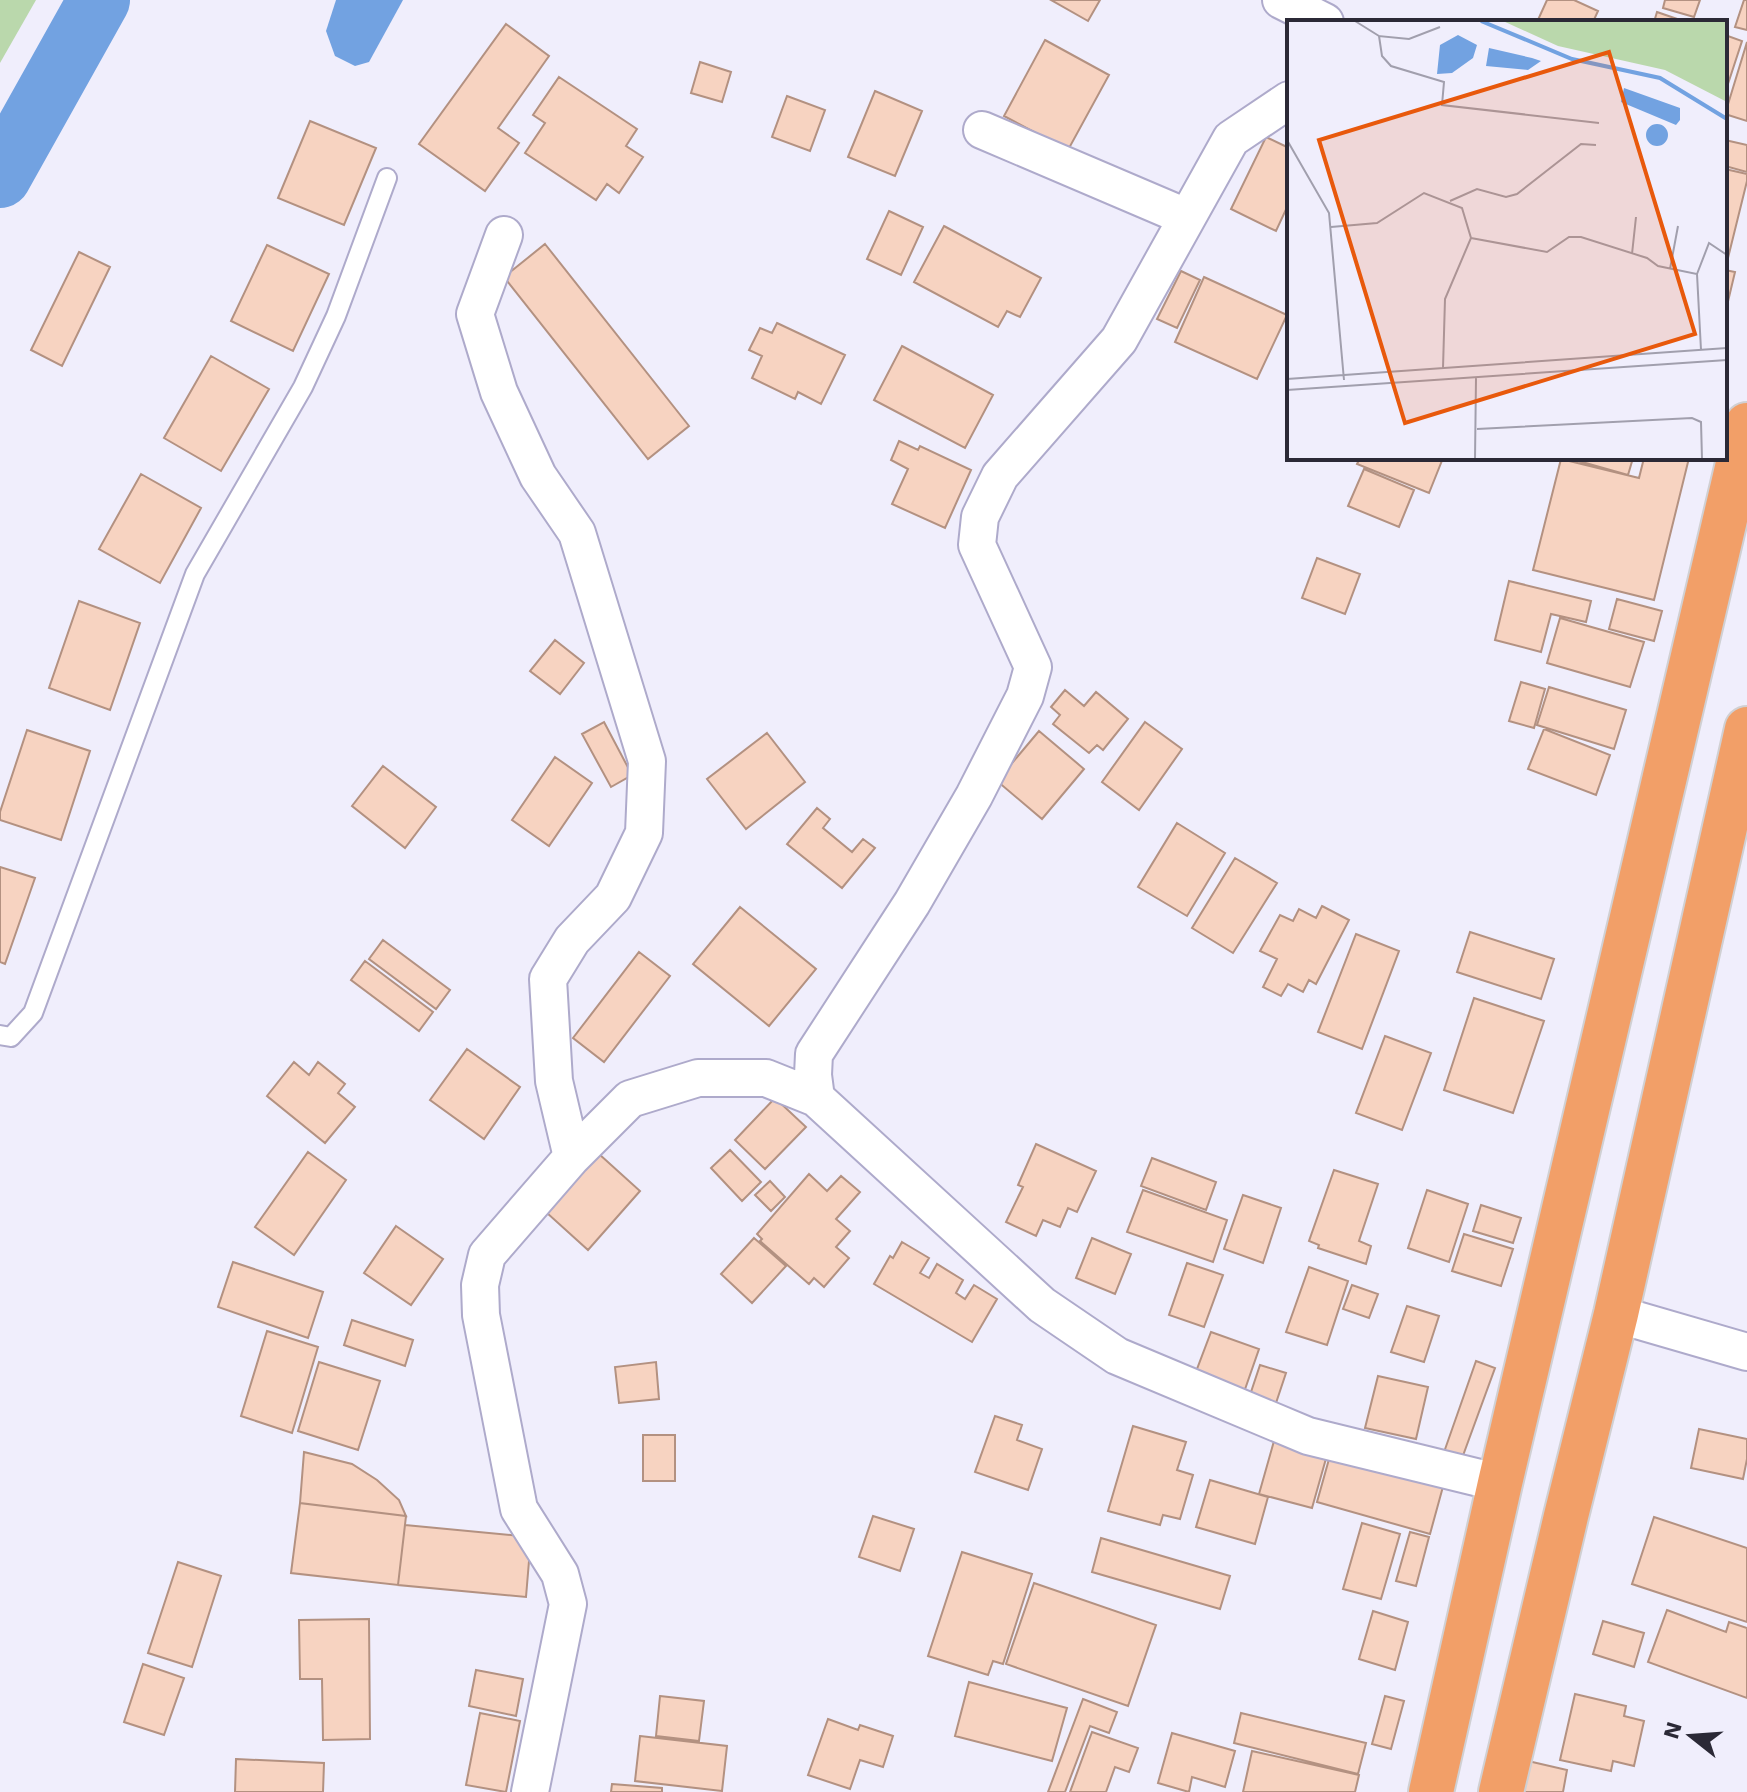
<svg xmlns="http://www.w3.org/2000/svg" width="1747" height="1792" font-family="'Work Sans',sans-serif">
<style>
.green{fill:#bad8ac}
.water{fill:#72a2e1}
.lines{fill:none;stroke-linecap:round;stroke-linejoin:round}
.river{stroke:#72a2e1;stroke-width:62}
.building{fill:#f7d3c1;stroke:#b39181;stroke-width:2}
.service-casing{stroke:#aeaacb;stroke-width:22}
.minor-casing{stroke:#aeaacb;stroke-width:40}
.trunk-casing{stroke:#d0d0d3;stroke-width:48}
.service{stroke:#fff;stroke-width:18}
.minor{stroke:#fff;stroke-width:36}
.trunk{stroke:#f29f68;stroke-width:44}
.inset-river{fill:none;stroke:#72a2e1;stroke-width:4}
.inset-road{fill:none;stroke:#a19fad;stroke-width:2}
.view{fill:#e8590c;fill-opacity:0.15;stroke:#e8590c;stroke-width:4}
.inset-edge{fill:none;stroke:#2b2936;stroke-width:4}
</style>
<rect width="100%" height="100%" fill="#f0eefc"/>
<path class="green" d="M0 0H36L0 63Z"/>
<path class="water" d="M336 0H403L369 62 355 66 335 56 326 31Z"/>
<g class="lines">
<path class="river" d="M0 177 99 0"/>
</g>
<path class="building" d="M1051 0H1100L1088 21Z
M1547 0H1574L1598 11 1593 22H1537Z
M1665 0H1700L1694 17 1663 8Z
M1744 0H1747V30L1735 27Z
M1657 12 1686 22H1654Z
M506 24 549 56 498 128 519 143 485 191 419 144Z
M1725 35 1742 41 1725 93Z
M1045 40 1109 75 1068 150 1004 116Z
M1747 42V121L1725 114Z
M700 62 731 72 722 102 691 93Z
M559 77 637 129 626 146 643 157 619 193 607 184 596 200 525 153 545 123 533 115Z
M875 91 922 111 895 176 848 157Z
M787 96 825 110 810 151 772 137Z
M310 121 376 148 344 225 278 198Z
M1266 137 1289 148V203L1276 231 1231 209Z
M1725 140 1747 145V172L1725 166Z
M1725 169 1747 174V181L1727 262 1725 261Z
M889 211 923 227 901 275 867 259Z
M944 226 1041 278 1020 317 1007 311 998 327 914 282Z
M545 244 689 426 648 459 504 277Z
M267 245 329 274 293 351 231 321Z
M79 252 110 267 62 366 31 350Z
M1725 270 1735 272 1725 314Z
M1181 271 1200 280 1177 328 1157 319Z
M1204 277 1287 315 1257 379 1175 342Z
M777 323 845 355 821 404 798 392 795 399 752 378 762 356 749 350 760 328 772 333Z
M902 346 993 395 965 448 874 400Z
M211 356 269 389 221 471 164 438Z
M899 441 918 450 920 446 971 470 945 528 892 504 908 469 891 460Z
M1360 458H1443L1429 493 1357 464Z
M1568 458H1633L1628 475Z
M1644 458H1689L1654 600 1533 570 1561 459 1639 478Z
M1364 469 1414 490 1399 527 1348 506Z
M141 474 201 508 160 583 99 549Z
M1317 558 1360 574 1345 614 1302 598Z
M1509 581 1591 601 1586 622 1551 614 1541 652 1495 640Z
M1617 599 1662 611 1654 641 1609 629Z
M79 601 140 623 110 710 49 688Z
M1560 618 1644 642 1630 687 1547 663Z
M555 640 584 663 560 694 530 671Z
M1521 682 1545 689 1534 728 1509 721Z
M1549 687 1626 710 1614 749 1537 725Z
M1065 690 1084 706 1096 692 1128 719 1103 750 1097 745 1089 753 1053 724 1060 715 1051 707Z
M604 722 632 775 611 787 582 734Z
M1145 722 1182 749 1139 810 1102 782Z
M1544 729 1610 755 1596 795 1528 769Z
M27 730 90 751 61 840 0 820V812Z
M1039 731 1084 769 1042 819 997 781Z
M767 733 805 782 746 829 707 779Z
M555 757 592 783 549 846 512 820Z
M383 766 436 807 405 848 352 806Z
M817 808 830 819 823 828 852 852 863 839 875 848 842 888 787 844Z
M1177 823 1225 853 1187 916 1138 887Z
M1235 858 1277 883 1233 953 1192 928Z
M0 867 35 878 5 964 0 962Z
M1322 906 1349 920 1316 984 1309 980 1303 992 1288 984 1281 996 1263 987 1277 959 1260 951 1280 915 1293 921 1299 909 1316 918Z
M740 907 816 969 769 1026 693 964Z
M1470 932 1554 959 1541 999 1457 972Z
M1356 934 1399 951 1362 1049 1318 1032Z
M383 940 450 990 436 1009 369 959Z
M639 952 670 976 604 1062 573 1038Z
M365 961 433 1012 419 1031 351 980Z
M1474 998 1544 1021 1513 1113 1444 1090Z
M1385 1036 1431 1053 1402 1130 1356 1113Z
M467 1049 520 1087 484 1139 430 1100Z
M294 1062 309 1075 318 1062 345 1084 338 1093 355 1107 325 1143 267 1096Z
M775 1098 806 1127 765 1169 735 1140Z
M1036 1144 1096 1171 1077 1212 1068 1208 1060 1227 1043 1220 1036 1236 1006 1222 1023 1187 1018 1185Z
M730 1150 761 1182 742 1201 711 1168Z
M308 1152 346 1180 294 1255 255 1227Z
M599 1154 640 1191 588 1250 547 1213Z
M1152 1158 1216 1182 1206 1210 1141 1186Z
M1334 1170 1378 1184 1359 1241 1371 1246 1366 1264 1318 1248 1319 1245 1309 1241Z
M809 1174 827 1191 841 1176 860 1192 836 1219 850 1231 836 1247 849 1258 824 1287 814 1278 809 1284 760 1241 762 1239 757 1234Z
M770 1181 785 1197 771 1211 755 1195Z
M1143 1190 1227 1220 1213 1262 1127 1232Z
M1427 1190 1468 1204 1449 1262 1408 1248Z
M1243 1195 1281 1208 1263 1263 1224 1249Z
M1481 1205 1521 1218 1513 1243 1473 1231Z
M396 1226 443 1259 411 1305 364 1273Z
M1464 1234 1513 1249 1501 1286 1452 1271Z
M754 1238 786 1266 752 1303 721 1274Z
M1092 1238 1131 1254 1115 1294 1076 1278Z
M902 1242 929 1258 920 1273 929 1278 937 1264 963 1280 956 1293 965 1299 974 1285 997 1299 972 1342 874 1284 890 1256 893 1258Z
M233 1262 323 1292 308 1338 218 1307Z
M1187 1263 1223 1275 1204 1327 1169 1315Z
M1309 1267 1348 1281 1327 1345 1286 1332Z
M1352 1285 1378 1294 1369 1318 1343 1309Z
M1407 1306 1439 1316 1424 1362 1391 1352Z
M352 1320 413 1340 405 1366 344 1345Z
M267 1331 318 1347 292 1433 241 1416Z
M1211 1332 1259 1349 1243 1395 1194 1377Z
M1476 1361 1495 1368 1461 1461 1443 1455Z
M319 1362 380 1381 358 1450 298 1431Z
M656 1362 659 1399 619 1403 615 1367Z
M1260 1365 1286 1373 1275 1406 1249 1398Z
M1378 1376 1428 1387 1416 1439 1365 1428Z
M995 1416 1022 1425 1017 1440 1042 1449 1028 1490 975 1472Z
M1133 1426 1186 1442 1177 1470 1193 1475 1180 1519 1163 1515 1160 1525 1108 1511Z
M1699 1429 1747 1439V1459L1743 1479 1691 1468Z
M643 1435H675V1481H643Z
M1274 1441 1327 1455 1312 1508 1259 1494Z
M304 1452 352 1464 377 1480 399 1500 406 1516 300 1503Z
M1331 1452 1444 1483 1430 1534 1317 1502Z
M1210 1480 1268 1497 1255 1544 1196 1527Z
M300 1503 406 1516 398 1585 291 1573Z
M873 1516 914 1529 900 1571 859 1557Z
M1654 1517 1747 1548V1622L1632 1584Z
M1362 1523 1400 1534 1381 1599 1343 1589Z
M405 1525 531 1537 526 1597 398 1585Z
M1410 1532 1429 1537 1416 1586 1396 1581Z
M1101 1538 1230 1576 1220 1609 1092 1572Z
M962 1552 1032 1574 1003 1664 993 1661 988 1675 928 1656Z
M178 1562 221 1576 192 1667 148 1653Z
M1034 1583 1156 1625 1128 1706 1006 1664Z
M1667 1610 1726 1632 1729 1622 1747 1628V1698L1648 1662Z
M1373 1611 1408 1622 1395 1670 1359 1659Z
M369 1619 370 1739 323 1740 322 1679H300L299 1620Z
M1603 1621 1644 1633 1634 1667 1593 1654Z
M143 1664 184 1678 164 1735 124 1722Z
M476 1670 523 1679 516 1716 469 1706Z
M969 1682 1067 1708 1052 1761 955 1736Z
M1575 1694 1626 1706 1624 1716 1644 1721 1634 1766 1613 1761 1611 1771 1560 1760Z
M660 1696 704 1701 699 1741 656 1736Z
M1385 1696 1404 1701 1391 1749 1372 1744Z
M1083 1699 1117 1712 1109 1733 1090 1726 1065 1792H1048Z
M480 1713 520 1721 506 1792 466 1785Z
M1241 1713 1366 1743 1358 1774 1234 1743Z
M828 1719 858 1730 860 1725 893 1736 883 1767 860 1760 850 1789 808 1775Z
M1092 1732 1138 1748 1129 1772 1115 1767 1106 1792H1070Z
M1172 1733 1235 1751 1225 1787 1192 1777 1189 1792 1158 1783Z
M640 1736 727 1746 722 1791 635 1781Z
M1252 1751 1359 1775 1355 1792H1243Z
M236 1759 324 1763 323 1792H235Z
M1528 1761 1567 1770 1563 1792H1522Z
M612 1784 662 1788V1792H611Z"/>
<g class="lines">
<g class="service-casing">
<path id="service" d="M0 1035 11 1037 33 1013 195 574 303 387 336 316 387 178"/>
</g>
<g class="minor-casing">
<path id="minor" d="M1281 0 1325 22
M982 130 1186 217
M504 235 475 314 499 392 538 476 577 533 647 761 644 833 613 897 572 940 548 979 554 1081 572 1157
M816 1098 813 1075 814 1054 912 903 974 796 1025 696 1033 667 977 545 980 517 1000 476 1119 340 1231 139 1289 100
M1616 1314 1747 1352
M530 1792 568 1604 560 1574 519 1509 481 1315 480 1285 487 1255 572 1157 630 1099 698 1078H766L816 1098 1042 1305 1117 1356 1308 1436 1500 1483"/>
</g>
<g class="trunk-casing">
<path id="trunk" d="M1431 1792 1500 1483 1747 425
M1501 1792 1566 1516 1616 1314 1747 729"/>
</g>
<use href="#service" class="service"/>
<use href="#minor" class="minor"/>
<use href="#trunk" class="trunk"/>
</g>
<g transform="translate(1287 20)">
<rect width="440" height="440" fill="#f0eefc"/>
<path d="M216 1H440V82L378 50 271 26Z" fill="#bad8ac"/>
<path d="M171 15 190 25 186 38 165 53 150 54 153 25ZM202 28 245 38 254 41 241 50 199 46ZM337 68 393 88V100L389 105 334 82ZM359 115a11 11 0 1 1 22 0a11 11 0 1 1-22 0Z" fill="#72a2e1"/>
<path class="inset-river" d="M194 1 285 39 373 58 440 99"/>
<path class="inset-road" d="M68 1 92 16M153 7 122 19 92 16 95 36 104 46 157 62 155 85 312 103M0 120 42 193 57 360M163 181 190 169 219 177 230 174 294 124 309 125M44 207 90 203 137 173 175 188 184 218 158 279 156 348M184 218 260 232 282 217H294L360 238 371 246 410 254 414 330M345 234 349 197M383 249 391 206M410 254 422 223 440 235M0 359 440 328M0 370 440 340M190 409 405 398 414 402 415 439M188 439 189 358"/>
<path class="view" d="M322 32 408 314 118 403 32 120Z"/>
<rect width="440" height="440" class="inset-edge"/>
</g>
<g transform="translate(1691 1736) rotate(287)" stroke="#f0eefc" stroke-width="6" paint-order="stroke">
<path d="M0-6L14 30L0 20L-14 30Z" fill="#2b2936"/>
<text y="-12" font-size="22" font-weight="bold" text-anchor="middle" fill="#2b2936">N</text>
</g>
</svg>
